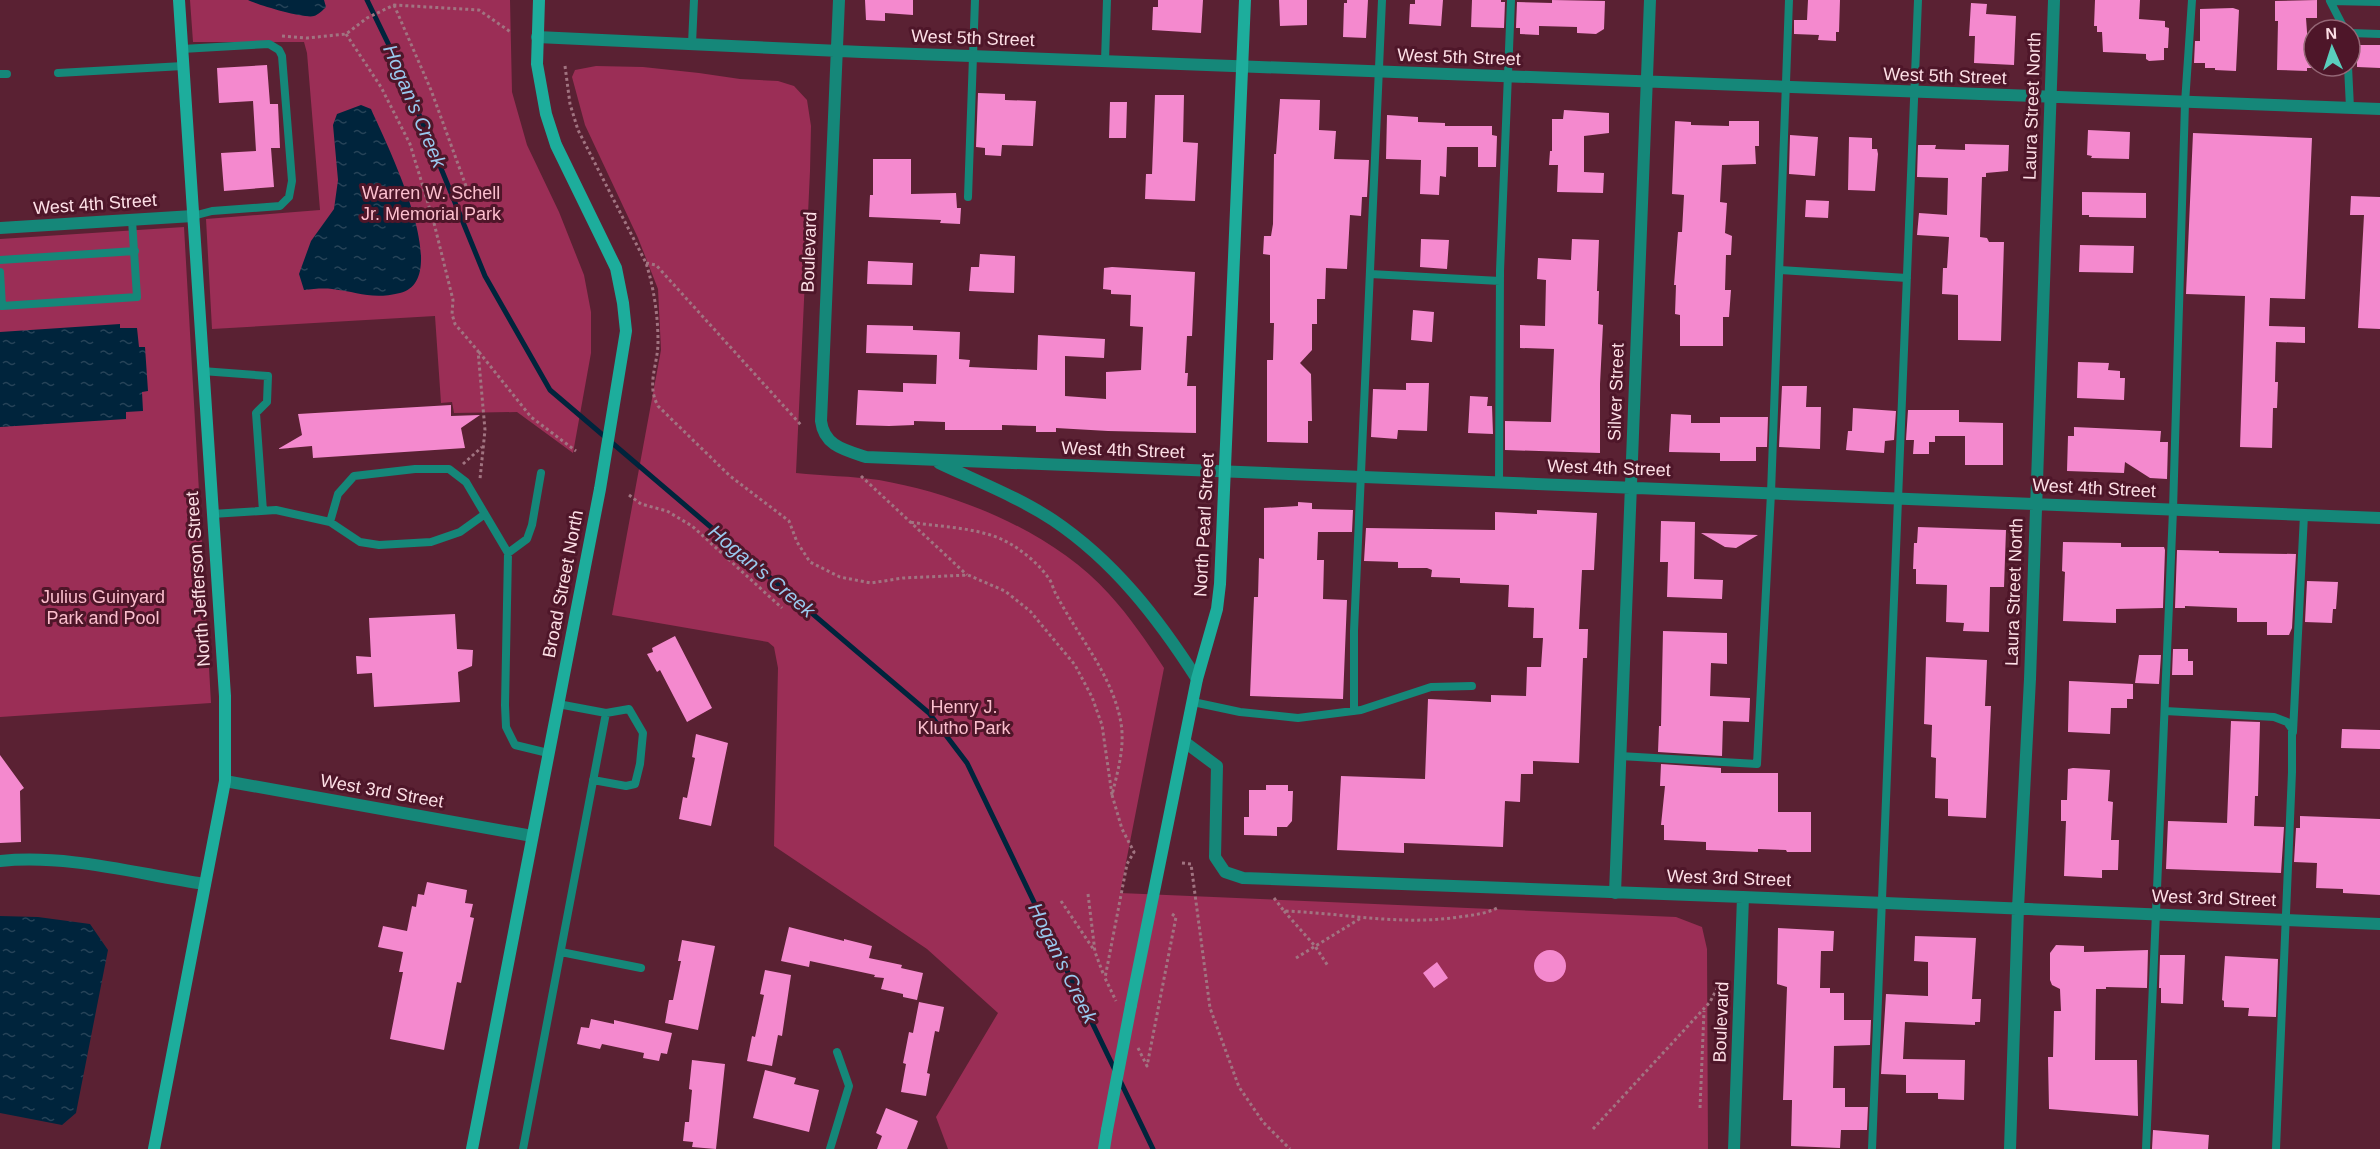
<svg xmlns="http://www.w3.org/2000/svg" width="2380" height="1149" font-family="Arial,sans-serif">
<style>
.park{fill:#9b2e56}
.water{fill:url(#water-ripples)}
.lines{fill:none;stroke-linecap:round;stroke-linejoin:round}
.stream{stroke:#00243c;stroke-width:5}
.building{fill:#f489ce}
.path{stroke:#a17481;stroke-width:3;stroke-dasharray:3 3;stroke-linecap:butt}
.lane{stroke:#158779;stroke-width:8}
.street{stroke:#158779;stroke-width:12}
.secondary{stroke:#1dad9c;stroke-width:12}
.secondary-bridge{stroke:#1dad9c;stroke-width:12}
.labels{text-anchor:middle;dominant-baseline:central;stroke-width:6;stroke-linejoin:round;paint-order:stroke}
.street-label{font-size:18px;fill:#fddfe6;stroke:#4e1629}
.park-label{font-size:18px;fill:#fcbfce;stroke:#4e1629}
.water-label{font-size:20px;font-style:italic;fill:#99c9ee;stroke:#4e1629}
</style>
<defs>
<pattern id="water-ripples" width="26" height="14" patternUnits="userSpaceOnUse" patternTransform="scale(1.5)"><rect width="26" height="14" fill="#00243c"/><path d="M2 4q2-2 4 0t4 0M15 11q2-2 4 0t4 0" fill="none" stroke="#264358"/></pattern>
</defs>
<rect width="100%" height="100%" fill="#5a2133"/>
<path class="park" d="M190 0H510L512 92 527 145 559 212 584 275 591 312V353L573 453 517 412 454 413 452 402 441 403 435 316 212 329 206 219 320 210 307 53 304 42H193Z
M596 66 643 67 699 73 740 79 778 81 794 86 807 100 811 126 810 171 796 473C823 476 852 476 879 480 959 494 1053 532 1109 594 1130 617 1147 642 1164 668L1120 893 1676 917 1702 927 1707 949 1708 1149H948L936 1117 998 1013 927 949 774 846 778 668 774 647 768 642 612 615 661 350 658 289 638 238 585 125 572 77 575 70Z
M184 227 211 703 0 717V239Z"/>
<path class="water" d="M248 0H324L326 7C323 10 318 15 314 16 305 19 258 5 248 0Z
M361 105 371 109C384 139 456 280 400 293 371 300 359 292 332 289 323 288 313 289 304 290L299 274 311 241 334 209 338 180 333 125 337 114Z
M120 324V328H137L139 347H145L148 391 142 392 143 411 126 412V419L0 427V332Z
M0 916 38 917 90 924 108 950 76 1113 62 1125 0 1113Z"/>
<g class="lines">
<path class="stream" d="M367 0 400 68 485 276 550 390 929 713 967 763 1153 1149"/>
</g>
<path class="building" d="M865 0H913V15L885 13V21L866 20Z
M1158 0H1203L1201 33 1152 30 1153 7H1158Z
M1279 0H1307V25L1280 26Z
M1347 0H1368L1366 38 1343 37 1344 3H1347Z
M1415 0H1443L1441 26 1409 24 1410 4H1415Z
M1472 0H1501V2H1505L1504 28 1471 27Z
M1552 0 1605 1 1604 29 1596 34 1577 33V27L1539 26V35L1520 34V28H1516L1517 2 1552 3Z
M1808 0H1840L1839 32H1836V41L1818 40 1819 35 1794 34V20H1807Z
M2095 0H2140L2139 19 2165 21V27L2169 28 2168 48H2164V60L2149 61 2146 59V54L2103 52 2102 32H2097V26H2094Z
M2317 0V18H2306L2308 46H2314V68H2307V71L2277 70 2278 21H2275V1Z
M1971 3 1987 4 1986 14 2016 16 2014 65 1974 63 1975 36H1969Z
M2233 8 2239 10 2236 71 2215 70V68H2205V63H2194L2195 41H2200V9Z
M2357 45H2380V68L2357 67Z
M267 65 270 104H278L280 148H271L274 187 224 191 221 153 256 151 253 101 219 103 217 68Z
M978 93 1005 94V100L1036 101 1033 146 1002 145 1001 156 985 155V148L976 147Z
M1155 95H1184L1183 142 1198 143 1195 201 1145 199 1146 174H1152Z
M1280 99 1320 100 1319 130 1336 131 1334 159 1369 160 1367 197H1362L1361 216 1350 215 1347 269 1326 268 1325 299H1317V324H1312V350L1300 363 1311 374 1312 421H1308V443L1267 442V360H1273L1274 323H1270V255L1263 254 1264 236H1271L1273 224 1274 154H1276Z
M1110 102H1127L1126 138H1109Z
M1564 110 1609 113V133L1584 136V172L1604 173 1603 193 1557 192 1558 165H1549L1550 151H1552V119H1563Z
M1387 115 1418 117V122L1445 123V126H1492V135L1497 136 1496 167H1478V147H1447L1446 177 1440 176 1439 195 1420 194 1421 160 1386 159Z
M1675 121 1691 122V125L1729 126V121H1759V146H1755L1756 164 1722 165 1720 202 1727 203 1725 233 1732 236 1731 255H1726L1725 290H1731L1729 317H1723V346H1680V315L1675 314 1676 285H1674L1678 232H1682L1684 195 1672 194Z
M2088 130 2130 132 2129 159 2091 158 2092 156 2087 155Z
M2193 133 2312 138 2305 299 2270 298 2269 326 2305 327V343L2276 342 2275 382H2278L2277 408H2273L2272 448 2240 447 2245 296 2186 294Z
M1790 135 1818 137 1815 176 1789 174Z
M1849 137 1872 138V149H1877L1878 154 1875 191 1848 190Z
M1965 144 2009 145 2008 171 1986 173V177H1982L1980 237 1987 238 1989 242H2004L2001 341 1958 340V295L1942 294 1943 268H1947L1949 237 1917 235 1919 213 1947 215 1948 178 1917 177 1918 145H1936L1935 149 1965 150Z
M873 159H911V194L956 193 957 208H961L960 224 940 223 941 220 869 217 870 195H873Z
M2082 192 2146 193V218L2089 217V215H2082Z
M2351 196 2380 197V329L2358 328 2364 215H2350Z
M1806 200 1829 201 1828 218 1805 217Z
M1421 239 1449 240 1447 269 1420 267Z
M1572 239 1599 240 1597 291H1599L1598 324 1603 325 1600 384V453L1505 450V421L1551 422 1554 349 1520 348V325L1545 326 1546 280 1537 279 1538 258 1571 260Z
M2080 245 2134 246 2133 273 2079 272Z
M980 254 1015 256 1014 293 969 291 971 267H979Z
M868 261 913 263 912 285 867 284Z
M1112 267 1195 272 1192 336H1187L1185 373H1188L1187 386H1196V433L1108 431 1056 428V432H1036V426L1002 425V430H945V422L914 421V425L889 426 856 425 858 390 903 392V383L936 384 937 355 866 353 867 325 913 326V330L960 332 959 359 970 360 969 367 1037 370 1038 335 1105 339 1104 358 1065 356V396L1106 399V372L1141 370 1143 327 1130 326 1131 295 1111 294V290L1103 289 1104 268Z
M1413 310 1434 312 1432 342 1411 340Z
M2078 362 2109 363 2108 370 2120 371V378H2125L2124 400 2077 398Z
M1406 383H1429L1427 431 1398 430 1397 439 1371 437 1373 389 1406 390Z
M1782 386H1807L1806 407H1821L1820 449 1779 447Z
M1470 396 1488 397 1487 406H1492L1493 434 1468 433Z
M451 405V416L480 415 461 428 465 448 313 458 312 446 278 449 302 435 298 414Z
M1853 408 1896 411 1894 440 1885 441 1884 453 1846 450 1848 431H1852Z
M1908 410H1959V422L2003 423V465H1965V436H1935V442H1929V454H1913L1914 440H1906Z
M1671 414 1691 415V423H1720V417H1768L1767 447H1756V461H1720V453L1669 452Z
M2074 427 2161 431 2160 442H2168L2167 479 2150 478 2125 462 2124 473 2067 471 2068 436H2074Z
M1298 502 1312 503V509L1353 510 1352 532H1318L1317 560H1324L1323 599 1347 600 1343 699 1250 696 1254 597H1258L1259 558 1264 559V508L1298 506Z
M1537 510 1597 513 1594 570H1582L1579 629H1588L1587 658H1583L1579 763 1533 761V774H1521L1520 802 1505 801 1503 847 1404 843V853L1337 850 1341 776 1425 779 1428 699 1491 702V695L1526 696 1527 667H1541L1543 638H1533L1534 608 1508 607 1509 585 1460 583V578L1431 577 1432 570 1427 568H1398V562L1364 561 1366 528 1495 530V512L1537 514Z
M1661 521 1695 522 1694 579 1723 580 1722 599 1667 597 1668 562H1660Z
M1918 527 2006 530 2004 587H1990L1989 632 1963 631 1964 623 1946 622 1947 585 1916 584V569H1913L1914 543H1917Z
M1701 533 1758 535 1736 548 1725 547Z
M2063 542 2121 543V547H2164L2165 550 2163 608 2116 609V623L2063 621 2065 572 2062 571Z
M2177 550 2219 551V553L2296 554 2292 628 2289 635H2267V622H2237V608L2185 606V608H2175Z
M2307 581 2338 582 2336 609H2333L2332 623 2305 622Z
M455 614 457 649 473 650 472 666 458 672 460 702 374 707 372 673 357 674 356 656 371 657 369 618Z
M1663 631 1727 633V664L1711 663 1710 696 1750 698 1749 722 1723 721 1722 756 1658 752 1659 726H1661Z
M675 636 712 708 687 722 660 670 657 672 647 654 653 652 652 648Z
M2173 649H2188V661H2193V675H2172Z
M2139 655H2161L2159 684 2135 683Z
M1926 657 1987 660 1985 706H1991L1986 818 1948 816V799L1935 798 1936 758 1931 757 1932 725 1924 724Z
M2069 681 2133 684V699H2127V708H2111L2110 734 2068 732Z
M2231 721 2260 722 2258 796H2255L2254 826 2284 827 2281 873 2166 869 2168 821 2227 823Z
M2342 729 2380 730V749L2341 748Z
M696 734 728 743 711 826 679 819 683 797 687 798 695 758 692 757Z
M0 755 24 788 20 791 21 842 0 843Z
M1661 764 1721 768V773H1778V812H1811V852H1787L1786 850 1758 849V852L1706 850V842L1664 840V825H1661L1665 786H1660Z
M2073 768 2110 770 2108 801 2113 802 2111 840H2119L2118 870H2102V878L2064 876 2066 821H2061V800H2067L2068 769Z
M1266 785H1288V791H1293L1292 821 1287 827H1277V836L1244 835V817H1249V790H1266Z
M2300 816 2380 819V895L2343 893V889L2316 888 2317 863 2294 862 2296 828H2300Z
M427 882 467 890 465 903 473 904 470 917 474 918 461 983 457 982 444 1050 390 1039 403 972H399L403 952 378 947 383 926 407 931 412 906 416 907 418 894 424 895Z
M789 927 844 941V939L872 946 869 958 902 965 901 968 923 973 917 1000 903 997V994L881 989 884 978 874 977 875 975 810 961 809 967 781 961Z
M1778 928 1834 931 1833 951H1821L1820 988H1830V993H1844V1020H1871L1870 1045 1834 1046 1833 1088H1845V1107H1868L1867 1130H1841L1840 1148 1791 1146 1792 1102V1100H1783L1787 987 1777 984Z
M1915 936 1976 938 1972 999H1981L1980 1022H1975V1025L1905 1022 1903 1059 1965 1060 1964 1100 1938 1099V1093H1906V1075L1881 1074 1886 994 1928 996V962L1914 961Z
M682 940 715 946 698 1030 665 1023 669 1000H673L681 961H678Z
M2056 945 2084 946V952L2148 950 2147 988 2106 987V989H2096L2095 1060H2137L2138 1116 2049 1109 2048 1057H2053L2054 1011H2061L2060 989 2052 985 2050 980V953Z
M1534 966a16 16 0 1 1 32 0a16 16 0 1 1-32 0Z
M2160 955H2185L2183 1004 2161 1003V988H2159Z
M2225 956 2278 959 2276 1017 2248 1016 2249 1008 2224 1007V1001L2222 1000Z
M1437 962 1448 978 1434 988 1423 973Z
M765 970 791 975 782 1036 778 1035 772 1066 747 1061 752 1036 755 1037 764 995 760 994Z
M919 1002 944 1007 939 1032 935 1031 927 1073 930 1074 926 1096 901 1092 906 1064 903 1063 909 1032 913 1033Z
M591 1019 614 1024V1020L672 1033 667 1054 661 1053 659 1061 643 1058 644 1053 602 1044 600 1049 577 1044 581 1027 589 1028Z
M692 1060 725 1064 716 1149 692 1147 693 1142 683 1141 685 1122H689L692 1090 689 1089Z
M765 1070 796 1078 794 1084 819 1090 809 1132 753 1118Z
M886 1108 918 1121 907 1149H877L882 1136 876 1133Z
M2153 1130 2209 1135 2208 1149H2152Z"/>
<g class="lines">
<path class="path" d="M394 5 431 90 466 186
M346 34 381 87 410 144 434 223 453 300 452 314 455 324 478 351 485 430 480 479
M282 36 307 38 346 34 367 18 394 5 479 10 512 33
M565 66 570 104 578 130 646 263C654 288 658 316 658 342 658 365 646 384 658 406L730 476 789 521 797 542 810 562 840 577 871 583 903 578 968 575 1005 591 1030 611 1075 665 1092 697 1102 725 1112 795C1118 770 1126 744 1120 718 1110 672 1078 636 1057 596 1053 590 1052 581 1047 576 1037 562 1017 546 1001 539 974 527 939 527 910 522
M646 263 656 265 801 425
M479 352 531 417 576 451
M463 464 482 447
M861 476 967 575
M629 495 641 504 667 511 692 526 782 608
M1112 795 1122 829 1134 852 1127 864 1105 978 1116 1001
M1182 863 1191 864 1210 1008 1239 1087 1263 1122 1290 1149
M1088 894 1095 952 1104 976
M1274 898 1284 911C1344 913 1398 926 1459 917 1473 915 1486 914 1499 907
M1061 901 1094 950
M1284 911 1315 946 1328 966
M1296 958 1361 918
M1138 1048 1147 1066 1176 917 1172 914
M1700 1108 1704 1011
M1593 1129 1710 1002 1721 981"/>
<path class="lane" d="M2345 30 2330 1 2380 2
M2350 33 2380 34
M692 44 694 0
M182 49 269 44 279 50 282 56 292 181 289 197 280 206 212 211 193 216
M1105 61 1107 0
M2348 66 2350 108
M58 73 183 66
M0 74H7
M968 197 975 0
M0 260 135 251
M1780 270 1907 278
M0 272 2 306 137 297 132 220
M1370 274 1500 281
M202 371 268 376 267 402 256 413 263 511
M1499 481 1500 271 1511 0
M212 514 276 510 330 522 360 542 379 545 431 542 460 532 485 514
M330 522 338 494 354 476 415 469H449L466 482 508 553 505 705 506 727 515 745 548 753
M508 553 527 539 532 525 541 473
M1193 702 1240 712 1298 718 1361 710 1431 687 1472 686
M1354 711V631L1382 0
M2165 711 2274 717 2287 722 2292 729V772L2276 1149
M2293 732 2304 515
M1620 756 1757 764 1771 493 1789 0
M593 780 626 786 635 784 640 764 643 733 629 709 606 713
M561 952 641 968
M523 1149 606 713 558 704
M830 1149 849 1086 837 1052
M1872 1149 1918 0
M2146 1149 2173 510 2185 103 2192 0"/>
<path class="street" d="M839 0 821 421C824 446 845 450 866 457L2380 518
M537 37 862 52 2380 109
M0 228 193 216
M939 463C977 481 1018 497 1053 520 1114 561 1158 618 1197 679
M1186 743 1217 766 1215 857 1225 872 1243 878 1743 897 2380 924
M225 781 532 836
M0 861C69 854 137 874 205 884
M1615 893 1650 0
M1734 1149 1743 897
M2010 1149 2018 908 2030 679 2054 0"/>
<path class="secondary" d="M1131 1005 1197 679 1217 609 1220 584 1245 0
M154 1149 225 781V696L179 0
M472 1149 600 489 626 331 623 303 616 268 556 145 546 114 537 64 539 0
M1104 1149 1107 1130"/>
<path class="secondary-bridge" d="M1107 1130 1131 1005"/>
</g>
<g class="labels">
<g class="street-label">
<text transform="translate(973 38) rotate(2)">West 5th Street</text>
<text transform="translate(1459 57) rotate(2)">West 5th Street</text>
<text transform="translate(1945 76) rotate(2)">West 5th Street</text>
<text transform="translate(2032 106) rotate(-88)">Laura Street North</text>
<text transform="translate(95 204) rotate(-4)">West 4th Street</text>
<text transform="translate(809 252) rotate(-88)">Boulevard</text>
<text transform="translate(1616 392) rotate(-88)">Silver Street</text>
<text transform="translate(1123 450) rotate(2)">West 4th Street</text>
<text transform="translate(1609 468) rotate(2)">West 4th Street</text>
<text transform="translate(2094 488) rotate(3)">West 4th Street</text>
<text transform="translate(1204 525) rotate(-87)">North Pearl Street</text>
<text transform="translate(198 579) rotate(-94)">North Jefferson Street</text>
<text transform="translate(563 584) rotate(-79)">Broad Street North</text>
<text transform="translate(2014 592) rotate(-88)">Laura Street North</text>
<text transform="translate(382 791) rotate(10)">West 3rd Street</text>
<text transform="translate(1729 878) rotate(2)">West 3rd Street</text>
<text transform="translate(2214 898) rotate(2)">West 3rd Street</text>
<text transform="translate(1721 1022) rotate(-88)">Boulevard</text>
</g>
<g class="park-label">
<text x="431" y="193">Warren W. Schell<tspan x="431" dy="21">Jr. Memorial Park</tspan></text>
<text x="103" y="597">Julius Guinyard<tspan x="103" dy="21">Park and Pool</tspan></text>
<text x="964" y="707">Henry J.<tspan x="964" dy="21">Klutho Park</tspan></text>
</g>
<g class="water-label">
<text transform="translate(415 106) rotate(67)">Hogan's Creek</text>
<text transform="translate(762 571) rotate(40)">Hogan's Creek</text>
<text transform="translate(1063 963) rotate(64)">Hogan's Creek</text>
</g>
</g>
<g transform="translate(2332 48) rotate(357)"><circle r="28" fill="#4e1629" stroke="#946675" stroke-width="1.5"/>
<path d="M0-4.5L10 22L0 15L-10 22Z" fill="#5acebd"/>
<text y="-9" font-size="16" font-weight="bold" text-anchor="middle" fill="#fddfe6">N</text>
</g>
</svg>
